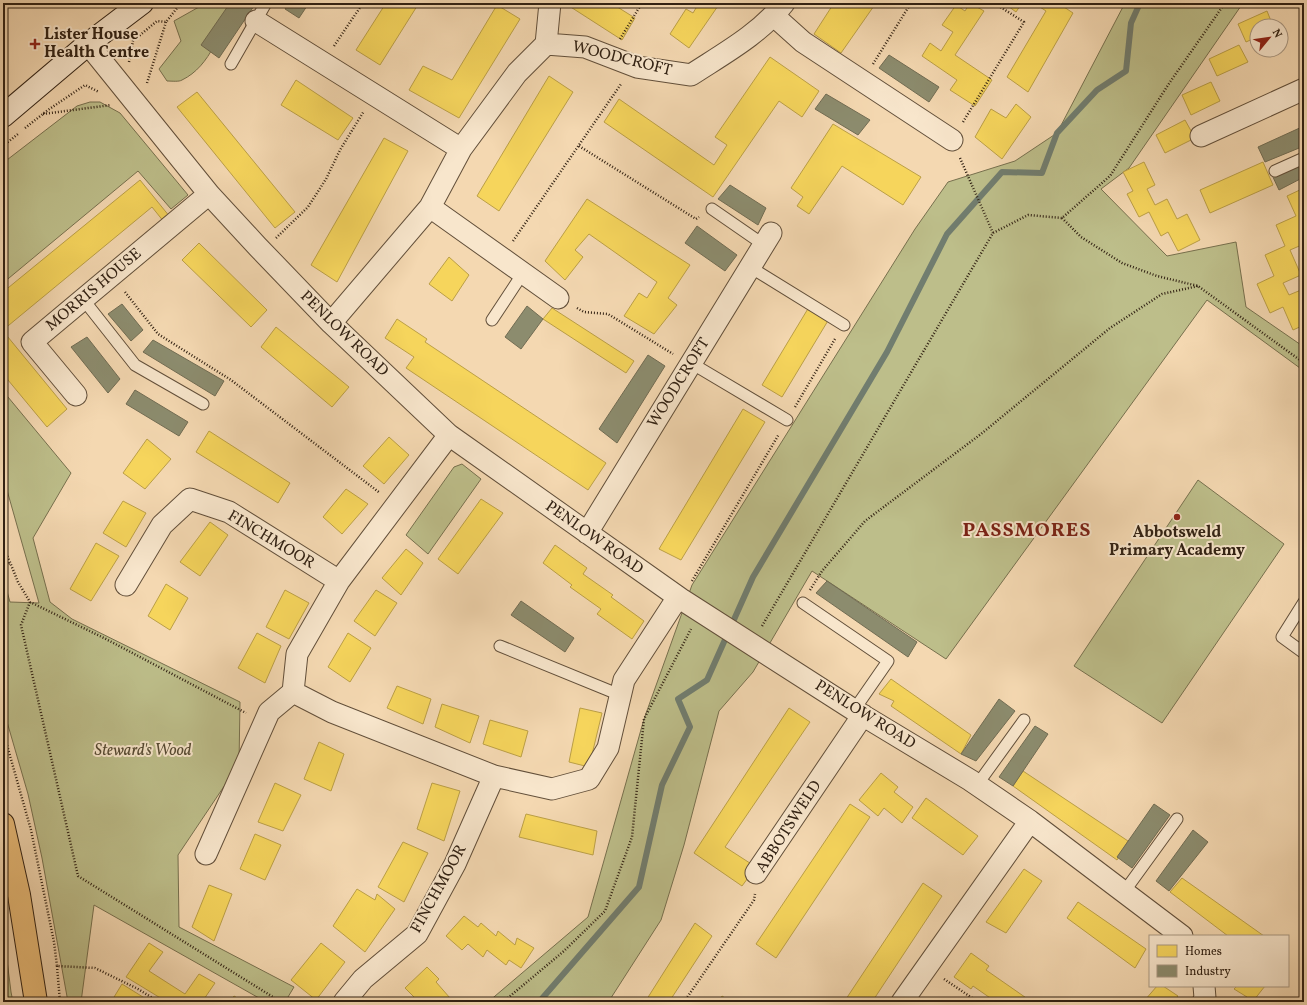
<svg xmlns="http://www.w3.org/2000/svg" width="1307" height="1005" font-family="Vollkorn,serif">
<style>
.green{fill:#bdbe8a;stroke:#77704e}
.homes{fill:#f6d55c;stroke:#bb9f46}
.industry{fill:#8c8c6e;stroke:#716c53}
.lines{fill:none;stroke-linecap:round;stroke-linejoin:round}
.stream{stroke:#717d6f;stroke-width:6}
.lane-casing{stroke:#624f3a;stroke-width:13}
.street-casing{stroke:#624f3a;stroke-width:23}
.secondary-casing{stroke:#312113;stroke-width:24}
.primary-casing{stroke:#312113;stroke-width:24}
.path{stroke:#312113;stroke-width:2.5;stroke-dasharray:1 2;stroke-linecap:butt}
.lane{stroke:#f8e6cc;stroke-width:11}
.street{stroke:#f8e6cc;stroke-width:21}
.secondary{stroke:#f8e6cc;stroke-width:22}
.primary{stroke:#eabc78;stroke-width:22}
.poi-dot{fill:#8f2418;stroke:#f8e6cc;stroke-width:1.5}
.labels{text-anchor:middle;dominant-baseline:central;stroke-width:4;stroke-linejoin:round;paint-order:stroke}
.poi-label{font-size:16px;font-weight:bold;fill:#312113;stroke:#f8e6cc;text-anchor:start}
.street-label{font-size:16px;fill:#312113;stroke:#f8e6cc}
.park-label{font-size:16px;font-style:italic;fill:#544831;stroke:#f8e6cc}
.district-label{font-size:20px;font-weight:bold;letter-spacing:1px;fill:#7a1f14;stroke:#f8e6cc}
</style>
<rect width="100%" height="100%" fill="#f4d8b1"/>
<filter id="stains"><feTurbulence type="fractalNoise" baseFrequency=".005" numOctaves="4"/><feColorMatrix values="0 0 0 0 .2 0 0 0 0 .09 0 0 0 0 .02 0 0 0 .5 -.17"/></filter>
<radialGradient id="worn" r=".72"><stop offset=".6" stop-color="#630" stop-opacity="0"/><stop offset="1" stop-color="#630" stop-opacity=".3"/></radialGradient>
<path class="green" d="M206 3H232C221 30 211 66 182 80 179 82 172 81 167 81L159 69 181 41 174 21Z
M1125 3H1243L1129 168 1101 189 1167 256 1236 242 1246 307 1304 347V371L1207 300 946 659 812 571 753 672 719 711 684 845 661 920 609 1001 488 1002 588 917 644 719 692 585 915 229 948 182 1015 161 1057 133Z
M90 102H100L120 113 188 195 171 209 138 171 3 283V163L77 106Z
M3 391 71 473 33 538 50 602 72 619 240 702 239 764 178 855 179 927 294 987 285 1002H266L94 905 81 1002H68L42 858 28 794 3 708V577L10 602 39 603 3 476Z
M462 464 481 479 428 554 406 535 454 467Z
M1198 480 1284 544 1162 723 1074 666Z
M3 928 11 992 13 1002H3Z"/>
<path class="homes" d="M386 3H419L380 65 356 50Z
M566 3H611L635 18 622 40 566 4Z
M699 3H720L689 48 670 34 686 9 693 13Z
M834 3H876L841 53 814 34Z
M970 3 984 11 955 55 992 80 975 106 950 90 957 80 922 56 930 43 941 51 953 32 942 25 956 5 965 11Z
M1004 3H1022L1016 12Z
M1034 3H1058L1073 13 1028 92 1007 77 1046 11Z
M497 5 520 19 459 118 409 90 423 66 452 80Z
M1267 11 1273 26H1257V37L1246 42 1238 24Z
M1239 45 1248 62 1217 76 1209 59Z
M770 57 819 91 802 117 779 101 713 197 604 122 619 99 714 165 727 145 715 137Z
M549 76 573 92 499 211 477 196Z
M296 80 353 118 338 140 281 105Z
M1211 82 1220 101 1191 115 1182 95Z
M197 92 295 212 275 228 177 107Z
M1016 104 1031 117 1002 159 975 137 991 109 1006 118Z
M1185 120 1195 138 1165 153 1156 135Z
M833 124 921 177 903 205 842 166 809 214 797 206 803 197 791 188Z
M384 138 408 151 337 282 311 265Z
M1144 162 1155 185 1147 189 1155 205 1167 199 1177 219 1187 214 1200 240 1178 251 1168 232 1161 236 1149 212 1139 217 1127 194 1133 191 1123 172Z
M1263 162 1273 185 1210 213 1200 190Z
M140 180 170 217 164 222 152 207 3 330V292Z
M1304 188V221L1301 222 1304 228V244L1290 250 1301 275 1283 283 1289 295 1301 290 1304 297V325L1293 330 1283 307 1270 313 1257 284 1274 276 1265 255 1285 246 1276 225 1296 216 1287 196Z
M587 199 690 265 668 298 677 305 654 334 624 316 639 293 647 298 657 282 589 234 575 250 583 257 565 280 545 261Z
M199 243 267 310 251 327 182 260Z
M449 257 469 275 452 301 429 284Z
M809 307 829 319 782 397 762 385Z
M552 308 634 361 626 373 543 319Z
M397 319 427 339 425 342 606 463 588 490 406 368 414 357 385 338Z
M276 327 349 387 332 407 261 347Z
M3 331 67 409 47 427 3 374Z
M743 409 765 422 681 560 659 549Z
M209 431 290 483 278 503 196 452Z
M389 437 409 455 384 484 363 466Z
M147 439 171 459 145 489 123 473Z
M346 489 368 504 342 534 323 517Z
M481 499 503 513 458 574 438 559Z
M123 501 146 513 126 547 103 533Z
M210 522 228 535 200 576 180 562Z
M96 543 119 556 91 601 70 589Z
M555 545 587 568 583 574 613 595 611 597 644 621 632 639 597 614 601 609 570 587 572 585 543 563Z
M406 549 423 563 401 595 382 578Z
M166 584 188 598 170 630 148 616Z
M285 590 309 603 289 639 266 627Z
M376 590 397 603 375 636 354 621Z
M257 633 281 646 265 683 238 668Z
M348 633 371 648 350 682 328 667Z
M891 679 971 735 961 754 891 706 894 701 879 694Z
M397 686 431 699 423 724 387 708Z
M442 704 479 716 470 743 435 727Z
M580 708 602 713 589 767 569 762Z
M789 708 810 722 725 847 756 867 742 886 694 853Z
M490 720 528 731 521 757 483 744Z
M319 742 344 754 331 791 304 779Z
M1023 771 1128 841 1117 860 1013 786Z
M881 773 898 787 894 792 913 807 902 823 884 808 878 816 859 800Z
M275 783 301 795 283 831 258 822Z
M432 783 460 791 444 841 417 829Z
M926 798 978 836 963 855 912 818Z
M850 804 870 817 776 958 756 944Z
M526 814 597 831 593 855 519 837Z
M255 834 281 845 265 880 240 869Z
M403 842 428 853 404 902 378 887Z
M1024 869 1042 881 1006 933 986 922Z
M1182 878 1264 936H1228L1170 892Z
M923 883 942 896 872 1002H844Z
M209 885 232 894 214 941 192 927Z
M357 889 375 900 377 894 395 909 365 952 333 926Z
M1078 902 1146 949 1135 968 1067 918Z
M464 916 478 927 481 923 496 936 498 931 515 945 517 938 534 948 521 968 509 960 506 965 487 950 483 957 468 944 462 950 446 936Z
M695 923 712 936 669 1002H645Z
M149 943 163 952 149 971 185 994 199 974 215 983 202 1002H167L126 977Z
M321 943 345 962 316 1000 291 980Z
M971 953 989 966 986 970 1032 1002H996L973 986 971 989 954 977Z
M427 967 439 979 436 982 450 998 447 1001 448 1002H415L417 1000 405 988Z
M122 984 151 1002H111Z
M1157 986H1163L1178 996 1173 1002H1148L1145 1000Z
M1237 986H1265L1254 1000 1257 1002H1243L1247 997 1234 989Z
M234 996 244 1002H229Z
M722 996 731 1002H718Z"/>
<path class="industry" d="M230 3H256L219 58 201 45Z
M289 3H309L299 18 285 9Z
M889 55 939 87 929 102 879 68Z
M826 94 870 120 858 135 815 109Z
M1304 126V146L1265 162 1258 147Z
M1304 160V177L1279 190 1272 175Z
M730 185 766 208 758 225 718 199Z
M697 226 737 255 725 271 685 243Z
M122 304 143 330 131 341 108 314Z
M527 306 543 319 521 349 505 337Z
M87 337 120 379 108 393 71 347Z
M153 340 224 381 215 396 143 352Z
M648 355 665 366 617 443 599 429Z
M135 390 188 422 179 436 126 404Z
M827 581 917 642 908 657 816 593Z
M521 601 574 638 565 652 511 615Z
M999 699 1015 711 976 761 961 754Z
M1035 726 1048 734 1013 786 999 777Z
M1154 804 1170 815 1132 868 1117 857Z
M1193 830 1208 842 1169 891 1156 881Z"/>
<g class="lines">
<path class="stream" d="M539 1002 639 887 662 785 690 727 678 699 707 680 753 577 887 352 947 234 1002 172 1042 173 1057 133 1097 90 1126 71 1131 23 1140 3"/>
<g class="lane-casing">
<path id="lane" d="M231 64 266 3
M1275 171 1304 158
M712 209 764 245
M750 267 844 325
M83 299 135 365 203 404
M492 320 523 273
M691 363 787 420
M803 603 888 661 854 710
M500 646 620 695
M1304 653 1282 637 1304 602
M977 785 1024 720
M1124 892 1177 819"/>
</g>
<g class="street-casing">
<path id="street" d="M774 16 803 42 952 140
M256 21 461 149
M88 44 209 194 257 246 331 323 449 435 681 599 854 710 970 780 1030 821 1182 936
M546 44 550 3
M1201 136 1304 89
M430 207 558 298
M331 323 430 207 461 149 517 73 546 44 585 47 637 67 691 75C723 54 760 34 784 3
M76 395 32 342 209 194
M449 435 339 581 297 654 293 692 332 712 494 776 552 789 589 779 608 748 624 680 678 597
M587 533 771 233
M126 585 162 525 190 499 229 512 339 581
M206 854 269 712 293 692
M756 873 863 715
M344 1002 363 979 417 934 455 864 494 776
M902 1002 1030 821
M1203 1002 1205 998 1204 986"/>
</g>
<g class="secondary-casing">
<path id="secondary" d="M3 116 88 44 142 3"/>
</g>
<g class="primary-casing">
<path id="primary" d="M3 824 19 895 36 1002"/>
</g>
<path class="path" d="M620 39 642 3
M334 46 363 3
M129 62 133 41 157 21 166 22 181 3
M873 64 911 3
M147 83 166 22
M43 114 111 105
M963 122 1024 22 994 3
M25 128 48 110 85 85 99 92
M3 146 18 134
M579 146 696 219 699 217
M960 158 993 233
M1062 218 1081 237 1122 263 1157 276 1198 286 1304 363
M276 238 308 207 326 179 340 150 364 111
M513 241 621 84
M125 292 158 334 231 380 380 493
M577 308 584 312 608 314 673 354
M795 407 835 339
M3 545 18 582 30 602 104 638 246 713
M3 566 10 563
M692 581 779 434
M810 590 822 571 865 521 981 434 1110 328 1162 294 1198 286
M30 602 21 625 78 876 281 1002
M762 626 993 233 1028 215 1062 218 1110 176 1168 85 1225 3
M3 731 31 830 54 942 57 966 95 968 138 989 159 1002
M57 966 60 1002
M944 979 978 1002
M503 1002 564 951 605 911 632 837 644 719 691 629
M684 1002 754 900 755 894"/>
<use href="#lane" class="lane"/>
<use href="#street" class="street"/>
<use href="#secondary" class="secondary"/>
<use href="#primary" class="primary"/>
</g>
<g class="poi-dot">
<path d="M33 38h4v4h4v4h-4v4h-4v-4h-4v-4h4z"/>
<circle cx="1177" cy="517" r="4"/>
</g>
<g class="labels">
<g class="poi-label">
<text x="44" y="35">Lister House<tspan x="44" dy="18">Health Centre</tspan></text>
<text x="1177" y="533" text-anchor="middle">Abbotsweld<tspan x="1177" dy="18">Primary Academy</tspan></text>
</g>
<g class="street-label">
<text transform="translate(622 59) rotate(14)">WOODCROFT</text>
<text transform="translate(94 290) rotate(-40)">MORRIS HOUSE</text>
<text transform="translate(344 334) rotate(44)">PENLOW ROAD</text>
<text transform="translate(679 383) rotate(-58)">WOODCROFT</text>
<text transform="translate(594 538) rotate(35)">PENLOW ROAD</text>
<text transform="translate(271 540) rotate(31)">FINCHMOOR</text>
<text transform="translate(865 715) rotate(32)">PENLOW ROAD</text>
<text transform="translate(789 827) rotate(-57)">ABBOTSWELD</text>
<text transform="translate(439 889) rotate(-61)">FINCHMOOR</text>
</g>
<g class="park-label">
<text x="143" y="751">Steward's Wood</text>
</g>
<g class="district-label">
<text x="1027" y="531">PASSMORES</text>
</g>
</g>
<rect width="1307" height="1005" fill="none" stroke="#f4d8b1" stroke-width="16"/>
<rect x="4" y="4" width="1299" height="997" fill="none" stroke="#312113" stroke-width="2"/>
<rect x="8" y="8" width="1291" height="989" fill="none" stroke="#312113"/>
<rect x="1149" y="935" width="140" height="52" fill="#f8e6cc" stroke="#a89782"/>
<rect x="1157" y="945" width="20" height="12" fill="#f6d55c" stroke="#a89782"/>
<text x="1185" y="955" font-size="12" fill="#312113">Homes</text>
<rect x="1157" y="965" width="20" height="12" fill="#8c8c6e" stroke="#a89782"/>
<text x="1185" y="975" font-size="12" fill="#312113">Industry</text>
<g transform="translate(1269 38) rotate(61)"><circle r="19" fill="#f8e6cc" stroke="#a89782"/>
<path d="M0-3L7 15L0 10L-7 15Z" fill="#8f2418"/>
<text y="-6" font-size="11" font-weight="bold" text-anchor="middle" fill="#312113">N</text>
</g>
<rect width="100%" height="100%" filter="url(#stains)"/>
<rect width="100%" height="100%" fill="url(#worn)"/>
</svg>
